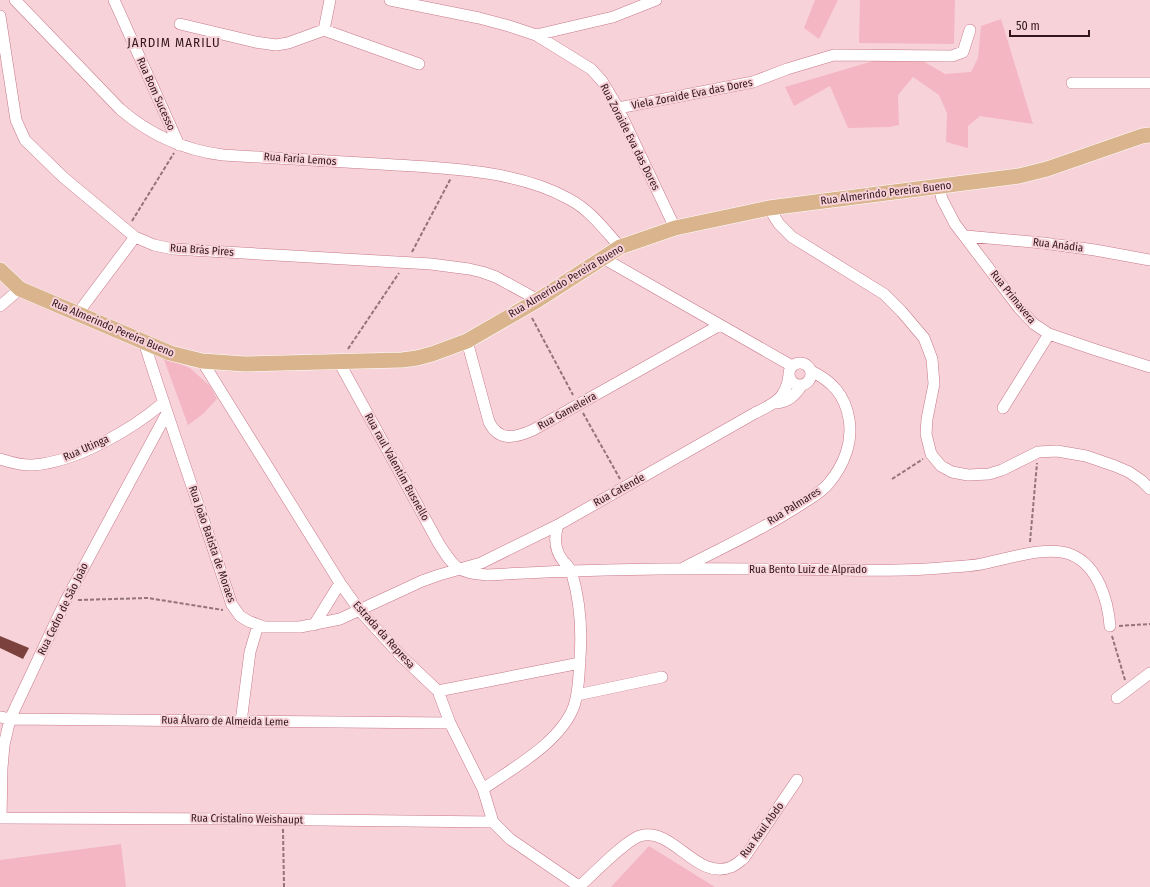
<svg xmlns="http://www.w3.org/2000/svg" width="1150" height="887" font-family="'Fira Sans Condensed',sans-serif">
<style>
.green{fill:#f4b6c2}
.building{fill:#7b413d}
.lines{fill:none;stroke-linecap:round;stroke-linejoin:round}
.minor-casing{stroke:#c8788a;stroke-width:12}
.major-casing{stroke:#fff;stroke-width:16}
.path{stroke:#94737a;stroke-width:2;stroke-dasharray:4 2;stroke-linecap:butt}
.minor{stroke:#fff;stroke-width:11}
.major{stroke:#d9b48c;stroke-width:15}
.labels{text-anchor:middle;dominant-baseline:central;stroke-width:4;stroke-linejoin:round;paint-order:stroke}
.street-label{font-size:11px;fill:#34151d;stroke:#f7d3d9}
.quarter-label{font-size:13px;letter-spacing:1px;fill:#34151d;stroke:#f7d3d9}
</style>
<rect width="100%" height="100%" fill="#f7d3d9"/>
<path class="green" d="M815 0H838L819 39 804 28Z
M860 0H955L954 44 859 43Z
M1001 19 1033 124 980 116 968 126V148L946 142 947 113 939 95 913 77 898 95 899 125 889 127 848 128 830 86 794 106 785 87 880 59 916 57 945 74 971 72 978 58 981 26Z
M163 357 190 368 210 386 217 399 203 414 188 425Z
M121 844 126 887H0V860Z
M649 846 715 887H611Z"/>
<path class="building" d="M0 636 29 648 23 659 0 648Z"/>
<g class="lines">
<g class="minor-casing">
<path id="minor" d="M15 0 120 109C150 135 183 150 223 155 275 158 328 161 380 164 440 168 516 169 569 199 590 210 604 229 620 247
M114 0 179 145
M390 0 479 18 509 26 536 35 591 69 602 81 618 108 675 228
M0 16 16 120 25 140 63 177 135 237 154 245 173 249 431 264 469 269 482 272 496 277 538 300
M180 24 255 42 276 45 288 43 324 30 419 64
M324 30 330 0
M536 35 613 17 656 0
M1072 83H1150
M618 108 753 82 787 69 834 55 952 56 963 52 970 30
M939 187 942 199 955 224 1019 308 1034 324 1049 334 1096 350 1150 367
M769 208 779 224 792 237 884 294 902 312 924 338 932 359 934 384 927 419 926 434 931 454 941 466 952 472 968 475 989 474 1002 470 1038 452 1057 451 1086 456 1115 466 1129 472 1142 481 1150 489
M966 236 1043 243 1095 250 1150 260
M603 258 792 366
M0 306 20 289
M78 313 135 237
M467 341 489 422C499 442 515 438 533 430L720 325
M144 342C172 430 203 517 232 605L240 616 248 621 264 627H300L340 619 422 581 439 575 481 563 558 525 755 413C775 403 786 399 789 375
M202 361 340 583 360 611 401 656 438 691 450 723 483 789 493 822 510 839 580 887
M339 362 439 544C455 569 457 572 487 575 582 569 678 568 774 569 833 569 894 573 952 567 964 566 975 566 986 563 1011 558 1048 545 1072 555 1098 566 1108 601 1110 626
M789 374a11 11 0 1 1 22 0a11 11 0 1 1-22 0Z
M776 403C789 402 795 395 802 385
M1003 408 1049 334
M0 459C10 462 22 466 33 465 76 462 131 430 163 403
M685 567C723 547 764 529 800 505 809 499 822 492 829 483 844 465 853 442 849 419 845 395 832 381 811 371
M314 625 340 583
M438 691 580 663
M577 695 662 677
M1117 698 1150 673
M0 717 10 719 450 723
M241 722 250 652 258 625
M483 789C513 768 561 742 574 706 579 691 579 673 580 658 582 630 580 601 572 574 571 569 567 565 564 562 554 550 554 538 558 525
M0 818 239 819 493 822
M1 818 2 768 4 745 10 719 66 600 167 413
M579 887C592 875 626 840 640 836 673 826 696 881 731 867 736 865 740 861 744 858L797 780"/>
</g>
<g class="major-casing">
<path id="major" d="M0 270 20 289 170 353 202 361 245 364 402 360 417 358 432 354 467 341 538 300 620 247 675 228 769 208 1019 176 1047 169 1142 136 1150 135"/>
</g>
<path class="path" d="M132 221 174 153
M412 252 451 178
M532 318 573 395
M348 349 399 273
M583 413 620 479
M892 479 923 459
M1030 542 1037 463
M78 600 148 598 223 610
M1119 626 1150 624
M1112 636 1125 680
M283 829 284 887"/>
<use href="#minor" class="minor"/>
<use href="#major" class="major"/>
</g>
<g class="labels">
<g class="street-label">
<text transform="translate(156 94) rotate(66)">Rua Bom Sucesso</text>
<text transform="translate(692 94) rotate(-11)">Viela Zoraide Eva das Dores</text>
<text transform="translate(630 137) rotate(63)">Rua Zoraide Eva das Dores</text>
<text transform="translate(300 159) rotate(4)">Rua Faria Lemos</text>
<text transform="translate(886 193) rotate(-7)">Rua Almerindo Pereira Bueno</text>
<text transform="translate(1058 245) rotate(7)">Rua Anádia</text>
<text transform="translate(202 250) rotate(4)">Rua Brás Pires</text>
<text transform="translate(566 281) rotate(-31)">Rua Almerindo Pereira Bueno</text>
<text transform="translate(1013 297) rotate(51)">Rua Primavera</text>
<text transform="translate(113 328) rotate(23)">Rua Almerindo Pereira Bueno</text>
<text transform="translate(567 411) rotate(-29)">Rua Gameleira</text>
<text transform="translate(86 448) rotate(-24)">Rua Utinga</text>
<text transform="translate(397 467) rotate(61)">Rua raul Valentim Busnello</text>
<text transform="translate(619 490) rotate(-29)">Rua Catende</text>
<text transform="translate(794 506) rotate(-32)">Rua Palmares</text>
<text transform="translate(212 544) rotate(71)">Rua João Batista de Moraes</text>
<text x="808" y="569">Rua Bento Luiz de Alprado</text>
<text transform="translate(63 609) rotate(-64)">Rua Cedro de São João</text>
<text transform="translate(384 635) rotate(48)">Estrada da Represa</text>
<text transform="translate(225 721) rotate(1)">Rua Álvaro de Almeida Leme</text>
<text transform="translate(247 819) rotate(1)">Rua Cristalino Weishaupt</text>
<text transform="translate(762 830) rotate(-54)">Rua Kaul Abdo</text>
</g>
<g class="quarter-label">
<text x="174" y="42">JARDIM MARILU</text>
</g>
</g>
<path d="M1010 30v6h79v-6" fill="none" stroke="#34151d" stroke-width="2"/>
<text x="1016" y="30" font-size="12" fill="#34151d" stroke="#f7d3d9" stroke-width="3" paint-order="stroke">50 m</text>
</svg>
